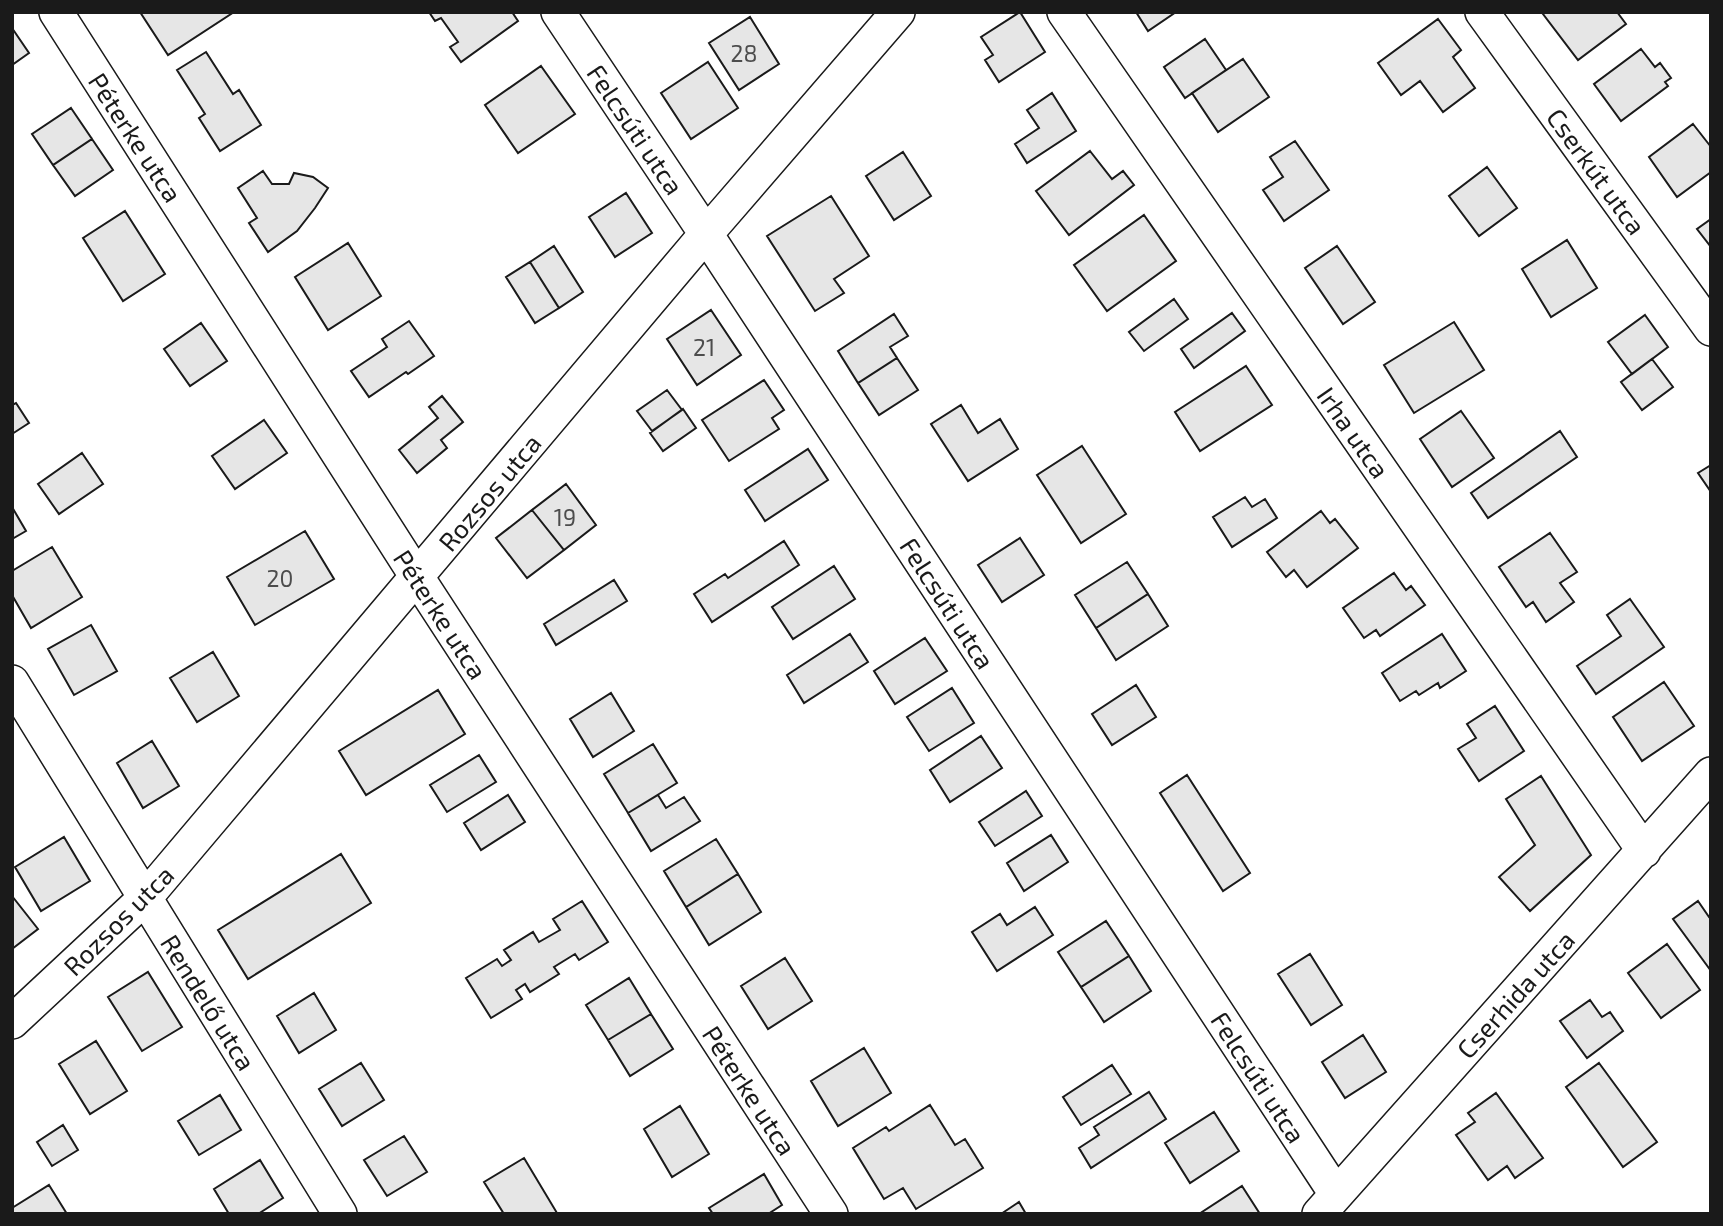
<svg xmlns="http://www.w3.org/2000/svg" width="1723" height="1226" font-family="'Exo 2',sans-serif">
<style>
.building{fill:#e6e6e6;stroke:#1a1a1a;stroke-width:2}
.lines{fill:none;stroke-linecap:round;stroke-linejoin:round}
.minor-casing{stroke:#1a1a1a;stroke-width:36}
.minor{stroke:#fff;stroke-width:33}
.labels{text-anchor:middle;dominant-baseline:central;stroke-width:5;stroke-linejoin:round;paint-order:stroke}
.number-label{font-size:23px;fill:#4d4d4d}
.street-label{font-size:26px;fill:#1a1a1a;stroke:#fff}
</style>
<rect width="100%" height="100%" fill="#fff"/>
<path class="building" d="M140 12H234L168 55Z
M429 12H512L518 21 461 62 450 47 458 42 441 18 435 21Z
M1020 12 1045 52 999 82 985 60 993 55 981 37Z
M1136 12H1176L1148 31Z
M1546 12H1617L1626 24 1578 60 1543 14Z
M750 17 779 64 739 90 709 43Z
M1438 19 1461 50 1453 57 1475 88 1443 112 1420 81 1401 95 1378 63Z
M12 28 29 53 12 65Z
M1205 39 1226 70 1185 98 1164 67Z
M1641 49 1655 67 1660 63 1671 78 1665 82 1668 86 1621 121 1594 84Z
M206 52 233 94 239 90 261 125 220 151 199 118 205 114 177 70Z
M1243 59 1269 97 1218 132 1192 93Z
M708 62 738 108 691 139 661 93Z
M541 66 575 114 518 153 485 105Z
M1052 93 1076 131 1027 163 1015 144 1039 128 1027 110Z
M71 108 92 139 53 165 32 134Z
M1693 124 1711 147V172L1677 197 1649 157Z
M92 139 113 170 75 196 53 165Z
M1295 141 1329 190 1284 221 1263 190 1283 177 1270 157Z
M1090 151 1112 179 1123 171 1134 185 1069 235 1036 191Z
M903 152 931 196 894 220 866 176Z
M1487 167 1517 208 1479 236 1449 196Z
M263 171 272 184H289L294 173 313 177 328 188 315 208 297 231 268 252 249 223 257 218 238 188Z
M626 193 652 233 615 257 589 217Z
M831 196 869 256 834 279 844 293 815 311 767 236Z
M125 211 165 274 123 301 83 238Z
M1144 215 1176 261 1107 311 1074 265Z
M1711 219V247L1697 229Z
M1567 240 1597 288 1551 317 1522 269Z
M348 243 381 296 328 330 295 277Z
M554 246 583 292 559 308 530 262Z
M1337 246 1375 302 1343 324 1305 268Z
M530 262 559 308 535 323 506 277Z
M1174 299 1188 319 1144 351 1129 332Z
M711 310 741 355 697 385 667 339Z
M1232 313 1245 331 1194 368 1181 349Z
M894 314 908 336 890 347 897 358 858 383 838 351Z
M1645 315 1668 347 1632 374 1608 342Z
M409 321 434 356 408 374 406 372 369 397 351 371 387 347 382 339Z
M1454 322 1484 370 1414 413 1384 365Z
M201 323 227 361 190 386 164 349Z
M897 358 918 390 879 415 858 383Z
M1652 359 1673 387 1642 410 1621 382Z
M1246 366 1272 405 1200 451 1175 412Z
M764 380 784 410 772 418 779 429 729 461 702 420Z
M667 390 682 410 652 431 637 411Z
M442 396 463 422 441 440 447 448 417 473 399 450 438 418 429 407Z
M16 403 29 423 12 434V405Z
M961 405 978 433 1000 419 1018 449 968 481 931 424Z
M683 409 696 428 663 451 650 433Z
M1461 411 1494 458 1452 487 1420 439Z
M264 420 287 453 235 489 212 456Z
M1560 431 1577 457 1488 518 1471 493Z
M1082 446 1126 514 1081 543 1037 475Z
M808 449 828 480 765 521 745 490Z
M82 453 103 484 59 514 38 484Z
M1711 465V492L1698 473Z
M566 484 596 525 564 550 532 510Z
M1245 497 1252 507 1265 499 1277 518 1232 547 1213 517Z
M12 507 26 531 12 539Z
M532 510 564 550 527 578 496 538Z
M1321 511 1330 523 1335 519 1358 548 1307 587 1294 570 1286 577 1267 552Z
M305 531 334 579 255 625 227 577Z
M1550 533 1577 572 1560 583 1574 602 1546 622 1533 602 1526 607 1499 567Z
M1020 538 1044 575 1002 602 978 565Z
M784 541 799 565 712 622 694 594 725 574 728 578Z
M52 547 82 597 31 628 12 595V571Z
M1127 562 1148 594 1096 628 1075 595Z
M834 566 855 599 793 639 772 607Z
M1394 573 1406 590 1411 586 1425 605 1380 636 1376 630 1364 638 1343 608Z
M614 580 627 601 556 645 544 624Z
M1148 594 1168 626 1116 660 1096 628Z
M1630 599 1664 647 1596 694 1577 666 1621 636 1607 615Z
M91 625 117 671 74 695 48 649Z
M850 634 868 662 804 703 787 675Z
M1442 634 1466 671 1440 688 1438 683 1419 695 1416 691 1400 701 1382 673Z
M925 638 947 671 895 704 874 671Z
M213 652 239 696 197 722 170 678Z
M1664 682 1694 726 1642 761 1613 717Z
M1136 685 1156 717 1112 745 1092 714Z
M952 688 974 723 929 751 907 717Z
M438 690 465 734 366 795 339 751Z
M611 693 634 731 593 757 570 719Z
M1495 706 1524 751 1479 781 1458 749 1476 738 1467 724Z
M981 736 1002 768 950 802 930 770Z
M152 741 179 786 143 808 117 763Z
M653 744 677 783 628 813 604 774Z
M479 755 496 782 447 812 430 785Z
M1187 775 1250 873 1223 891 1160 793Z
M1541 776 1591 855 1530 911 1499 877 1535 845 1506 799Z
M1026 791 1042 816 995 846 979 822Z
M508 795 525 822 481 850 464 823Z
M658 795 666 808 684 797 700 821 651 851 628 813Z
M1051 835 1068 862 1024 891 1007 863Z
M64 837 90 881 41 911 15 867Z
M716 839 738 874 686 907 664 871Z
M341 854 371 903 248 979 218 930Z
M738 874 761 912 709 945 686 907Z
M12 896 38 929 12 949Z
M582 901 608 942 579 960 575 954 554 967 559 974 530 992 525 984 516 990 522 999 491 1018 466 978 497 959 502 966 511 960 504 950 533 932 539 942 560 930 553 919Z
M1698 901 1709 917 1711 916V971L1673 919Z
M1035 907 1053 935 997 971 972 932 1000 914 1007 925Z
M1106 921 1129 956 1081 987 1058 952Z
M1667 944 1700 990 1661 1018 1628 973Z
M1310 954 1342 1005 1311 1025 1278 974Z
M1129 956 1151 991 1104 1022 1081 987Z
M785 958 812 1001 768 1029 741 986Z
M148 972 182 1027 142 1051 108 997Z
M629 978 651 1014 608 1040 586 1005Z
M314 993 336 1030 299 1053 277 1016Z
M1590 1000 1602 1017 1610 1012 1623 1031 1587 1058 1560 1021Z
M651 1014 673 1049 630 1076 608 1040Z
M1363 1035 1386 1072 1345 1098 1322 1062Z
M96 1041 127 1091 90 1114 59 1064Z
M864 1048 891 1093 838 1126 811 1081Z
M361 1063 384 1100 342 1126 319 1089Z
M1599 1063 1657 1142 1623 1167 1566 1087Z
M1112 1065 1131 1094 1081 1125 1063 1097Z
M1149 1092 1166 1119 1091 1168 1079 1148 1099 1135 1094 1127Z
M1496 1093 1543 1158 1515 1178 1507 1166 1488 1180 1456 1135 1475 1122 1468 1113Z
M220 1095 241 1130 199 1155 178 1121Z
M930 1105 955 1145 965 1139 983 1168 916 1209 903 1188 884 1199 853 1148 886 1127 889 1131Z
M680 1106 709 1154 672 1177 644 1129Z
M1214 1112 1239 1151 1190 1183 1165 1143Z
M63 1125 78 1150 52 1166 37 1142Z
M404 1136 427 1172 387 1196 364 1160Z
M524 1158 557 1213 556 1214H504L484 1182Z
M260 1160 283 1198 258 1214H229L214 1189Z
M764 1174 782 1205 768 1214H713L709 1208Z
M49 1185 67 1214H12V1208Z
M1242 1186 1260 1214H1199Z
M1019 1202 1026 1214H1001Z"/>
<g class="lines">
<g class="minor-casing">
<path id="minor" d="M56 12 417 577 831 1214
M558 12 706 234 1336 1194
M1064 12 1644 851
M1482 12 1711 329
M12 682 340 1214
M12 1022 145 898 706 234 898 12
M1319 1214 1711 774"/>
</g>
<use href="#minor" class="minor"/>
</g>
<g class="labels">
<g class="number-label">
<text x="744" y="53">28</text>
<text x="704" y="347">21</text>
<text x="565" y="517">19</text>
<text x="280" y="578">20</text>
</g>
<g class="street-label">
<text transform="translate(636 129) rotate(56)">Felcsúti utca</text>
<text transform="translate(136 137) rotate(57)">Péterke utca</text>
<text transform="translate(1597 171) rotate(54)">Cserkút utca</text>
<text transform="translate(1354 432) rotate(55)">Irha utca</text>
<text transform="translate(489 492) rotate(-50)">Rozsos utca</text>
<text transform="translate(948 603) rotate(57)">Felcsúti utca</text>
<text transform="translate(441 614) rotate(57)">Péterke utca</text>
<text transform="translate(118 920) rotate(-45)">Rozsos utca</text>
<text transform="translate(1515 994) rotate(-48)">Cserhida utca</text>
<text transform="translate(209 1002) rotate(58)">Rendelő utca</text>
<text transform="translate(1259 1077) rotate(57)">Felcsúti utca</text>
<text transform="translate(750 1090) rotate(57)">Péterke utca</text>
</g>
</g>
<rect width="1723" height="1226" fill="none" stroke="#1a1a1a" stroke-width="28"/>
</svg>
